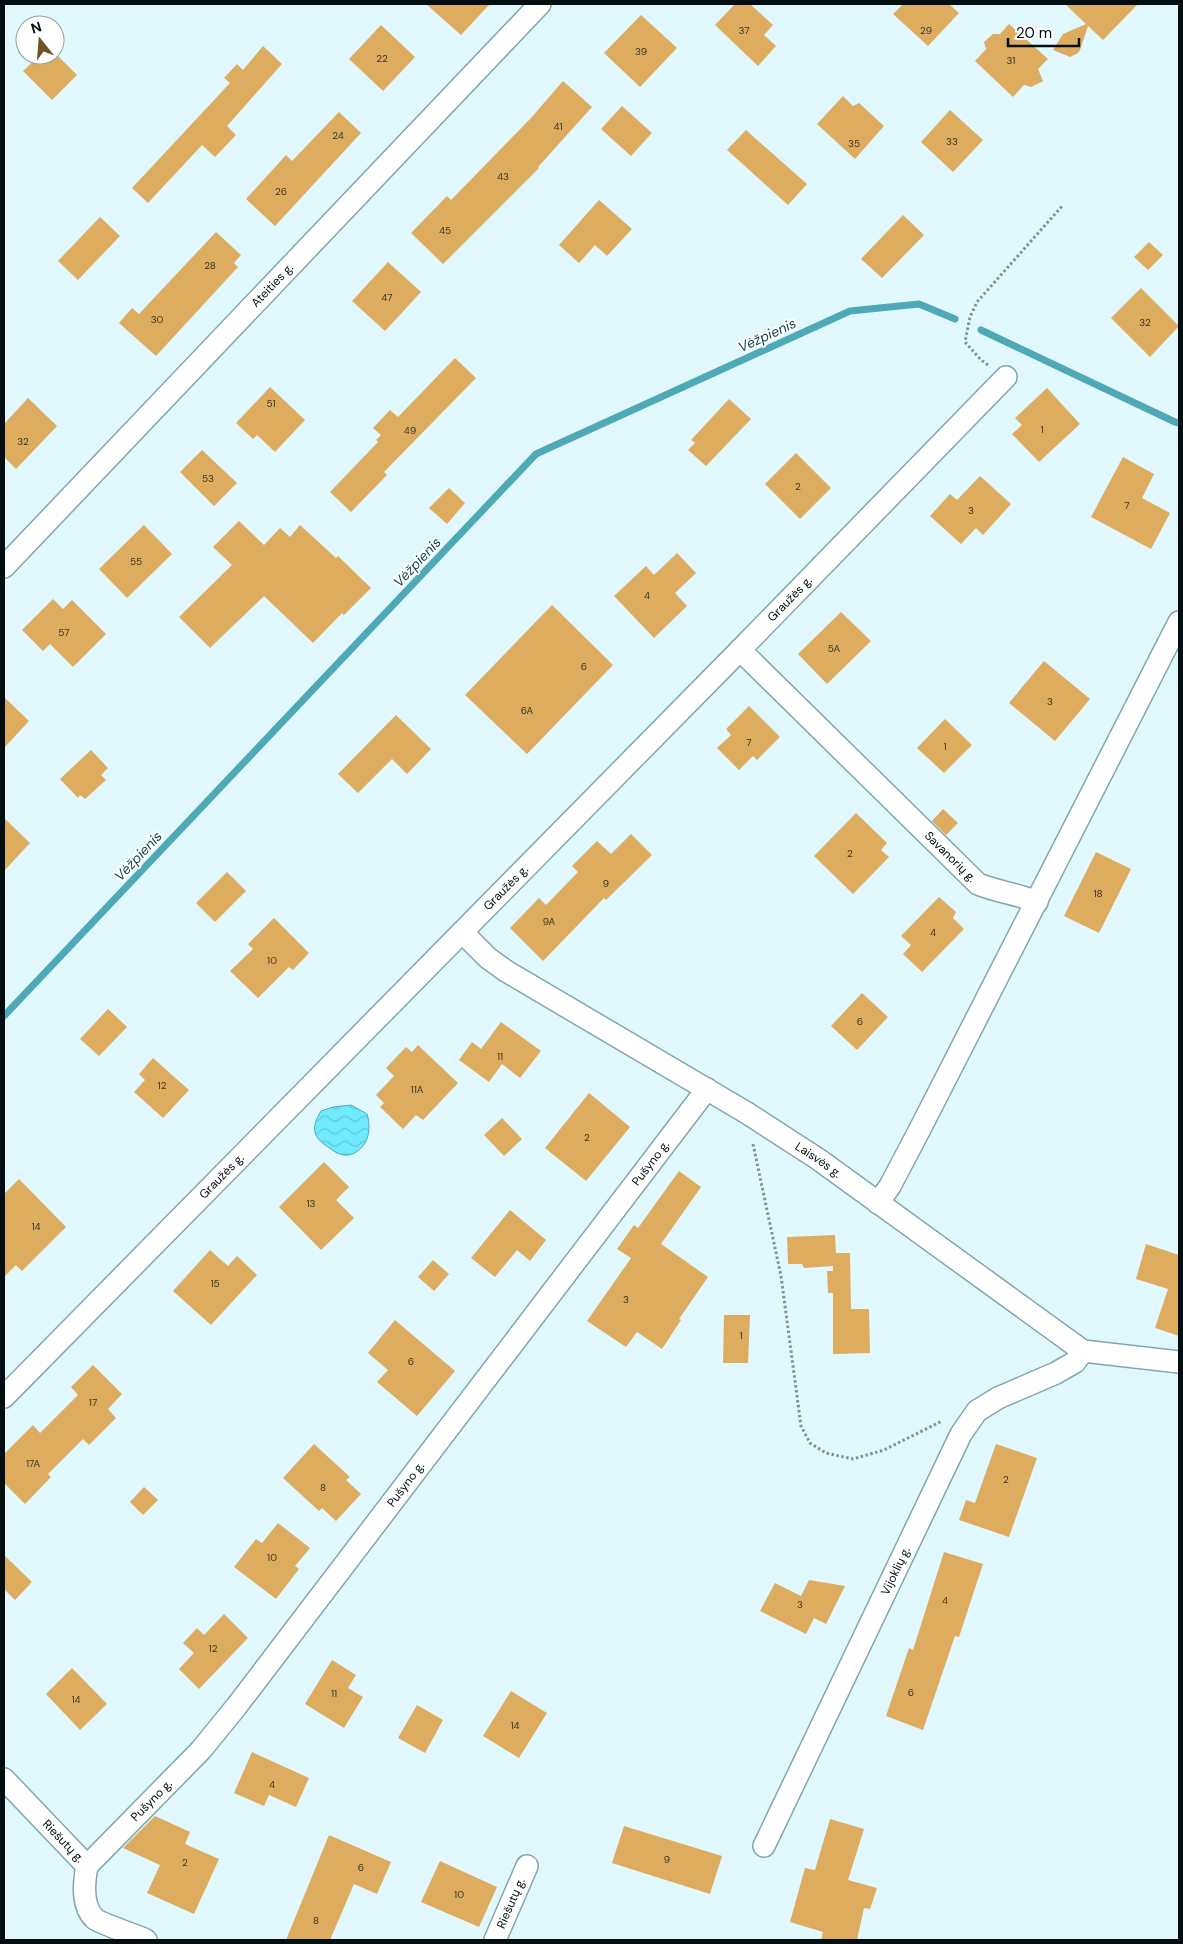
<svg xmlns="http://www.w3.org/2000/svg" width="1183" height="1944" font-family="'DM Sans',sans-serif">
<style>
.water{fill:url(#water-waves);stroke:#4fa8b6}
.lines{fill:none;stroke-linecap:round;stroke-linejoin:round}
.stream{stroke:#4fa8b6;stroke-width:7}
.building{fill:#ddac5e}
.minor-casing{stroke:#80a8ae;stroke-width:24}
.path{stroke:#809397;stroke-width:3;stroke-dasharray:2.5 2.5;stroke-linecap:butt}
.minor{stroke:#fff;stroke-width:21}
.labels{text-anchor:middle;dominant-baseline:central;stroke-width:4;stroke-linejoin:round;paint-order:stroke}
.number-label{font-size:10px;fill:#393624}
.street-label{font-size:12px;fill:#020e10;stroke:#fff}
.water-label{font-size:14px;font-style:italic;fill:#104850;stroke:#fff}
</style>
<defs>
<pattern id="water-waves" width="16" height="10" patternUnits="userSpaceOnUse" patternTransform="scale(1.25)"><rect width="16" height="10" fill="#70eafd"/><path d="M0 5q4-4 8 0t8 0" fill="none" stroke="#5fc8d8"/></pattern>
</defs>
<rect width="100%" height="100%" fill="#e1f9fe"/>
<path class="water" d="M351 1105 367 1114C372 1130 368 1150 349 1155 342 1156 336 1153 331 1149 313 1138 310 1129 321 1111L333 1107Z"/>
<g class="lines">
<path class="stream" d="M981 330 1175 422 1179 423
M4 1016 536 454 850 311 919 304 955 319"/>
</g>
<path class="building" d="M426 4H490L461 35Z
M735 4H750L773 25 764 35 776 46 758 66 715 25Z
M903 4H949L959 13 928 46 893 14Z
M1065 4H1138L1103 40 1088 26 1080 50 1078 53 1070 57 1053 50 1063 34 1086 24Z
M641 15 677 48 640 87 604 53Z
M1009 24 1048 59 1038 69 1043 81 1031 87 1024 85 1013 97 975 61 986 49 984 42 993 34H1000Z
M381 25 415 57 383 91 349 59Z
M263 46 282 64 227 126 236 135 215 157 202 145 148 203 132 188 230 83 224 78 237 64 243 70Z
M40 55H57L77 75 52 100 23 71Z
M563 81 592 107 538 167 539 168 443 264 411 233 447 196 451 200 531 118Z
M843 96 853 106 859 103 884 126 855 159 817 124Z
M622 106 652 133 631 156 601 129Z
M950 110 983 140 953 172 921 142Z
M339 112 361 133 275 226 246 199 286 155 292 161Z
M746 130 807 184 788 205 727 150Z
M599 200 632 229 607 256 595 245 579 263 559 245Z
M903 215 924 235 882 278 861 259Z
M100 217 120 236 78 280 58 261Z
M216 232 241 255 234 263 238 267 156 356 119 323 132 308 139 314Z
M1149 242 1163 255 1148 270 1134 257Z
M388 262 421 292 385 331 352 301Z
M1141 288 1179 326 1150 357 1111 318Z
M455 358 476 378 384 472 387 475 351 512 330 492 378 442 376 440 381 435 373 428 390 410 398 417Z
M270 387 305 420 275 452 257 435 253 439 236 423Z
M1047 388 1080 424 1039 462 1012 434 1022 425 1015 418Z
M28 398 57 426 16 469 4 457V424Z
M729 399 751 419 706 466 688 450 695 443 691 440Z
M202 450 237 483 214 506 180 472Z
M796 453 831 488 800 519 765 484Z
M1123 457 1154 474 1142 498 1170 513 1151 549 1091 517Z
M980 476 1011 504 983 535 976 528 961 544 930 516 950 494 957 500Z
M449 488 465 503 447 524 429 508Z
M239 521 264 545 280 528 290 537 300 525 336 558 338 556 371 588 344 615 342 613 313 643 264 596 210 648 179 617 232 565 213 547Z
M144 525 172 554 127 598 99 569Z
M677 553 696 573 675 593 687 606 654 638 614 596 646 566 654 575Z
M53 599 63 609 72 600 106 634 73 667 50 644 43 651 22 630Z
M552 605 613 665 527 754 465 695Z
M841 612 871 641 827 684 798 654Z
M1044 661 1090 699 1055 741 1009 703Z
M4 697 29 721 4 748Z
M749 706 780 737 757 760 753 756 739 770 717 748 731 735 726 729Z
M396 715 431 749 407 774 392 759 358 793 338 774Z
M945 719 972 745 944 773 917 748Z
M91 750 108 768 101 775 106 780 85 799 80 795 78 798 60 779Z
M943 809 958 823 946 835 932 821Z
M856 813 887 843 881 850 889 857 853 894 814 856Z
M4 818 30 843 4 871Z
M631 834 652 855 606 900 604 898 543 961 510 928 539 898 546 905 578 872 572 866 597 841 611 854Z
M1096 852 1131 869 1099 933 1064 916Z
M227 872 246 891 215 922 196 903Z
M939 897 956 912 953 918 964 929 922 972 903 954 911 945 901 936Z
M274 918 309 953 293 970 289 967 258 998 230 971 253 949 248 944Z
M862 993 888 1017 857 1050 831 1026Z
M108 1009 127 1027 99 1056 80 1039Z
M501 1022 541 1051 520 1078 502 1064 489 1082 459 1060 472 1042 481 1049Z
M418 1045 458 1083 423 1120 416 1115 403 1129 380 1107 384 1103 376 1095 394 1076 386 1068 406 1047 412 1052Z
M153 1058 189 1090 163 1118 134 1092 145 1080 139 1074Z
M589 1093 630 1127 586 1181 545 1148Z
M502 1118 522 1139 504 1156 484 1135Z
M324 1162 349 1187 336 1200 354 1218 321 1250 279 1207Z
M679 1171 701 1187 661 1244 708 1277 679 1319 681 1320 662 1349 637 1332 626 1347 587 1321 631 1258 617 1249 634 1225 638 1228Z
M19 1179 66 1227 22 1271 16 1265 4 1277V1194Z
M510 1210 546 1240 530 1261 517 1250 495 1277 471 1258Z
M835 1235 836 1253H850L851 1309H869L870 1353 833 1354V1293H828L827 1271H833V1266L804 1268 802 1264H788L787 1237Z
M1146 1244 1179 1255V1336L1155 1328 1168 1289 1136 1279Z
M210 1250 228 1266 237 1256 257 1275 211 1325 173 1291Z
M433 1260 449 1274 434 1291 418 1277Z
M724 1315H750L748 1363H723Z
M395 1320 455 1371 417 1416 377 1382 388 1370 368 1353Z
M93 1365 122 1394 108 1409 116 1418 89 1445 83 1439 48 1474 51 1477 25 1504 4 1483V1454L33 1425 40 1433 78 1395 71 1387Z
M314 1444 350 1477 346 1480 361 1494 336 1521 322 1508 319 1511 283 1478Z
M996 1444 1037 1458 1009 1537 959 1520 966 1500 975 1503Z
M144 1487 158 1500 143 1515 130 1502Z
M278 1523 310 1548 295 1566 299 1569 276 1599 234 1567 256 1539 262 1543Z
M944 1552 983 1564 959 1637 955 1636 923 1730 886 1716 909 1648 913 1650Z
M4 1555 32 1582 15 1600 4 1589Z
M809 1580 845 1586 826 1624 814 1618 806 1634 760 1611 775 1583 801 1596Z
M224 1614 248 1638 199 1689 179 1669 194 1653 183 1643 197 1628 204 1635Z
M332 1660 356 1675 348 1688 363 1697 344 1728 305 1704Z
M72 1668 107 1704 80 1730 46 1694Z
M511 1691 547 1713 519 1758 483 1736Z
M417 1705 443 1720 425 1753 398 1738Z
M252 1752 309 1778 296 1807 269 1795 264 1806 234 1793Z
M155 1816 190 1832 185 1844 219 1859 194 1914 147 1893 160 1865 123 1848Z
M830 1819 864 1829 848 1880 877 1888 870 1909 864 1908 857 1940H821L823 1932 790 1922 805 1868 815 1870Z
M624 1826 722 1856 710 1894 612 1863Z
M329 1835 391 1862 377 1894 354 1884 330 1940H286Z
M440 1861 497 1887 479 1927 421 1902Z"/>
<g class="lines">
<g class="minor-casing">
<g id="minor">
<path id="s1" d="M4 567 540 4"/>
<path id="s2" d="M740 650 978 884C998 892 1018 894 1037 902"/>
<path id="s3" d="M462 932 488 958 506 971 747 1113 818 1159 1083 1351 1179 1362"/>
<path d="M878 1203 890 1186 920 1129 1179 622"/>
<path id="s4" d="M4 1397 740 650 1006 377"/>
<path id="s5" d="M4 1779 87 1866"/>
<path id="s6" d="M764 1846 961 1434 977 1411 998 1398 1056 1373 1075 1362 1083 1351"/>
<path id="s7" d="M87 1866 201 1750 236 1707 707 1089"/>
<path d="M87 1866C84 1882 81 1906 95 1919 100 1923 137 1936 146 1940"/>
<path id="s8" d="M495 1940 527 1866"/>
</g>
</g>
<path class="path" d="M988 365 981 360 965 342 970 317 977 302 1063 205
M753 1144 781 1276 801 1426 810 1443 826 1453 853 1459 884 1450 942 1421"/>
<use href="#minor" class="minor"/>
</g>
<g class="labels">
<g class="number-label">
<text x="744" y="30">37</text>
<text x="926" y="30">29</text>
<text x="641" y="51">39</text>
<text x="382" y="58">22</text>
<text x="1011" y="60">31</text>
<text x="558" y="126">41</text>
<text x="338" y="135">24</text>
<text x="952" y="141">33</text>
<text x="854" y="143">35</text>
<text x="503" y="176">43</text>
<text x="281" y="191">26</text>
<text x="445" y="230">45</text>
<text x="210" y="265">28</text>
<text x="387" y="297">47</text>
<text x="157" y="319">30</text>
<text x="1145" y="322">32</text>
<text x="271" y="403">51</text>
<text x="1042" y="429">1</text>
<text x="410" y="430">49</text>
<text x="23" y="441">32</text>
<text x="208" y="478">53</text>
<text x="798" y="486">2</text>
<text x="1127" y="505">7</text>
<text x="971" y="510">3</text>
<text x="136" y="561">55</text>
<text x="647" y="595">4</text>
<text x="64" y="632">57</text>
<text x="834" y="648">5A</text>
<text x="584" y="666">6</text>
<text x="1050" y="701">3</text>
<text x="527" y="710">6A</text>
<text x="749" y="742">7</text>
<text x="945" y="746">1</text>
<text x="850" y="853">2</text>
<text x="606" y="883">9</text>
<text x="1098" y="893">18</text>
<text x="549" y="921">9A</text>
<text x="933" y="932">4</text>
<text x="272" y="960">10</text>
<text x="860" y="1021">6</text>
<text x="500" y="1056">11</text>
<text x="162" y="1085">12</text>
<text x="417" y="1089">11A</text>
<text x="587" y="1137">2</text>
<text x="311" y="1203">13</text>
<text x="36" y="1226">14</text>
<text x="215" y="1283">15</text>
<text x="626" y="1299">3</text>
<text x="741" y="1335">1</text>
<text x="411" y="1361">6</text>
<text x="93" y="1402">17</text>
<text x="33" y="1463">17A</text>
<text x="1006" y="1479">2</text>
<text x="323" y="1487">8</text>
<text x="272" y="1557">10</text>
<text x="945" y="1600">4</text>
<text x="800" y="1604">3</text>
<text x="213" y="1648">12</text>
<text x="911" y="1692">6</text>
<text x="334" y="1693">11</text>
<text x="76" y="1699">14</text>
<text x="515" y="1725">14</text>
<text x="272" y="1784">4</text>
<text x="667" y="1859">9</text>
<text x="185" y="1862">2</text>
<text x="361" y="1867">6</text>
<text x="459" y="1894">10</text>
<text x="316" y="1920">8</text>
</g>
<g class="street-label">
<text stroke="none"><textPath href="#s1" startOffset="389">Ateities g.</textPath></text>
<text stroke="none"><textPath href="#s4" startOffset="1120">Graužės g.</textPath></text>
<text stroke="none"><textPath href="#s2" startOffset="295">Savanorių g.</textPath></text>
<text stroke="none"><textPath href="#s4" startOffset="715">Graužės g.</textPath></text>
<text stroke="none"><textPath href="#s3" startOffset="424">Laisvės g.</textPath></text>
<text stroke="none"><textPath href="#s7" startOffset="902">Pušyno g.</textPath></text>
<text stroke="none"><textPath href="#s4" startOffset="310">Graužės g.</textPath></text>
<text stroke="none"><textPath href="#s7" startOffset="498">Pušyno g.</textPath></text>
<text stroke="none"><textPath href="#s6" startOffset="305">Vijoklių g.</textPath></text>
<text stroke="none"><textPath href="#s7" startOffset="92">Pušyno g.</textPath></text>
<text stroke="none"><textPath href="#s5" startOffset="86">Riešutų g.</textPath></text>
<text stroke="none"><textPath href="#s8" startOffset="40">Riešutų g.</textPath></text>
</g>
<g class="water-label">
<text transform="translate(767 335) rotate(-25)">Vėžpienis</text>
<text transform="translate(417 562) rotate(-47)">Vėžpienis</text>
<text transform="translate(138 856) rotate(-47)">Vėžpienis</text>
</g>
</g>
<rect width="1183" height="1944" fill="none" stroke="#020e10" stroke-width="10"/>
<g transform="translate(40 40) rotate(343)"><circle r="24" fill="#ffffff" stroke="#9a9f9f"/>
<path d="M0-4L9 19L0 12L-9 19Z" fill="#705427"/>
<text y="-8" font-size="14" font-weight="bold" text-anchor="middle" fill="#020e10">N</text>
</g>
<path d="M1008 38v8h71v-8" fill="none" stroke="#020e10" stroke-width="2.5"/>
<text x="1016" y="38" font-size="15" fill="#020e10" stroke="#ffffff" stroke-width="4" paint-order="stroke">20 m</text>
</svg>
